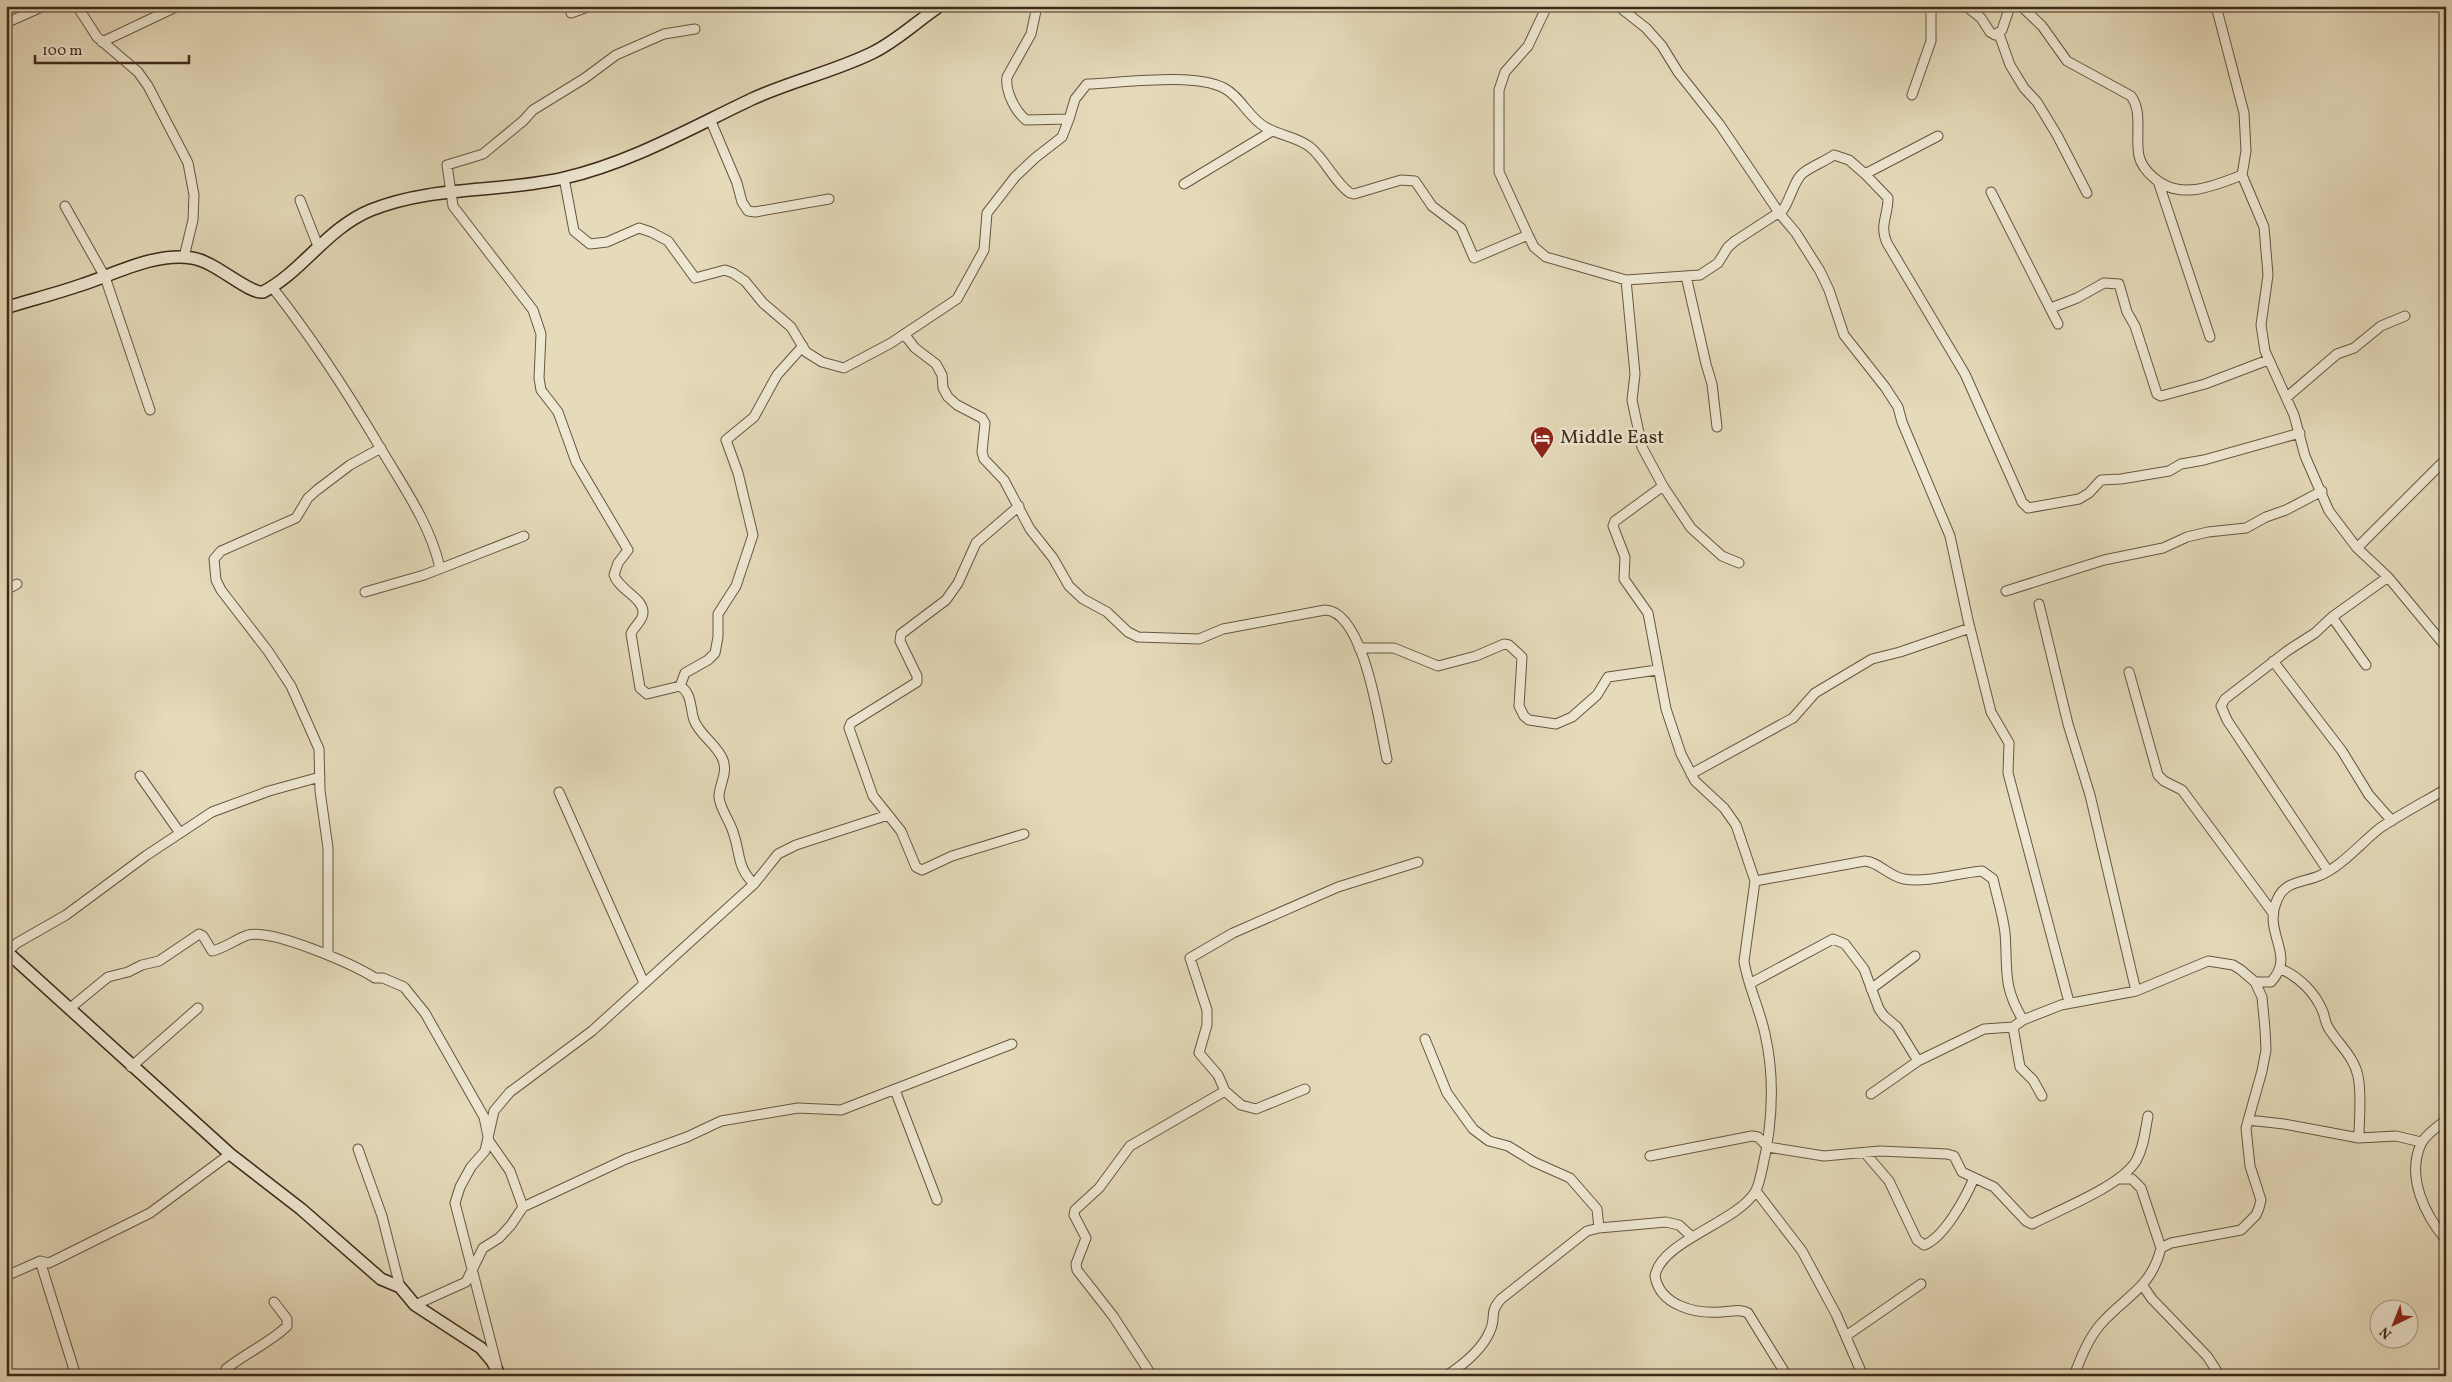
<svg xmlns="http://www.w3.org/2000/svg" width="2452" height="1382" font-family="Vollkorn,serif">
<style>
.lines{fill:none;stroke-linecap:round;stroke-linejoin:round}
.street-casing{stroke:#675641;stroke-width:11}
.secondary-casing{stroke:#3d2a19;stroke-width:14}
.street{stroke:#eee7d2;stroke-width:9}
.secondary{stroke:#eee7d2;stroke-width:11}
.labels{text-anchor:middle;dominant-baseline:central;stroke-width:5;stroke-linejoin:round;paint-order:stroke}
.poi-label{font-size:20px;fill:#3d2a19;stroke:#eee7d2;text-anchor:start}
</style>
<rect width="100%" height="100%" fill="#e5daba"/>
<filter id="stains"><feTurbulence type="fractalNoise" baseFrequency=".004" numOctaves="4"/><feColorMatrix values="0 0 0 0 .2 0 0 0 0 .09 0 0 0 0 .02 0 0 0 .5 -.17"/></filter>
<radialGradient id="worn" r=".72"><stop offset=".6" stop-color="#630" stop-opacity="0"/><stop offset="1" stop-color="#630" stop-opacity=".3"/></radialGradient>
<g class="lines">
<g class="street-casing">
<path id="street" d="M77 6 97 37 138 72 148 86 188 163 194 195 193 220 184 257
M1037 6 1031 34 1007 77C1005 91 1015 111 1026 120L1069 119 1075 99 1087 84C1122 83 1193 72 1224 88 1241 97 1248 117 1265 127 1280 136 1296 136 1310 147 1325 159 1335 183 1350 193L1354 194 1401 180 1415 181 1432 206 1461 228 1474 258 1528 235 1534 247 1546 257 1626 280
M1618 6 1646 28 1662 46 1678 72 1720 125 1780 214C1790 203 1793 181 1803 173 1812 166 1824 162 1834 155L1849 160 1865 174 1938 136
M1966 6 1981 18 1990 32 1995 35 2002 30 2010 6
M2021 6 2042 26 2067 61 2131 96C2143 112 2135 137 2139 156 2141 165 2147 172 2154 178 2180 201 2214 186 2242 175
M2216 6 2244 113 2246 151 2242 175 2264 227 2268 275 2261 325 2265 351 2294 415 2305 456 2329 511 2357 548 2388 577 2446 647
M571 13 590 6
M6 23 44 6
M695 29 664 34 616 55 585 78 533 110 523 121 483 154 447 165 453 206 533 310 541 334 539 378 541 390 558 412 576 462 628 550 618 563 614 575C619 590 644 598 643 613 643 621 633 627 631 634L640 688 647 694 680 686C692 693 690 708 694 720 700 736 717 744 723 760 728 774 719 784 719 797 720 809 730 821 733 832 741 854 736 866 754 884
M1999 34 2010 65 2024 88 2037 102 2057 135 2087 193
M102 42 178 6
M1912 95 1931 41V6
M710 119 737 183 742 202 748 211 755 212 829 199
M1865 174 1888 198C1888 217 1879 225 1887 243L1965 374 2022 502 2028 508 2079 499 2089 493 2101 480 2121 479 2169 471 2181 464 2204 460 2300 433
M564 178 574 231 590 244 607 242 639 228 651 232 668 241 695 278 725 270 733 273 745 281 763 303 791 327 806 352 822 362 844 368 891 343 957 299 984 250 987 213 1015 177 1035 158 1062 137 1069 119
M2158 181 2210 337
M1184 184 1272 131
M1991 192 2058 324
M300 200 318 246
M65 206 105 277 150 410
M1528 235 1499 172V90L1505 72 1528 46 1547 6
M1686 276 1706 364 1712 384 1717 427
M272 287C313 339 348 393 381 449 404 488 430 524 440 568
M2051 308 2077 298 2104 283 2119 284 2127 312 2135 326 2157 394 2161 396 2205 384 2268 360
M904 334 915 348 936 364 942 375 943 388 948 397 957 405 982 418 985 423 982 452 984 459 1004 480 1030 529 1053 558 1069 586 1083 599 1107 612 1128 632 1138 637 1199 639 1223 629 1325 610C1365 611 1380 729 1387 759
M2287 397 2337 354 2354 348 2381 326 2405 316
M1663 486 1615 521 1613 526 1625 557 1624 579 1648 613 1666 709 1681 754 1695 781 1724 808 1736 825 1755 881 1744 961C1747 983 1760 1010 1765 1034 1775 1078 1772 1127 1762 1170 1760 1177 1759 1186 1755 1192 1736 1223 1661 1241 1655 1276 1660 1306 1696 1314 1721 1312 1730 1312 1740 1308 1748 1313L1787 1376
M1019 506 976 543 958 583 946 600 901 634 900 641 917 676V682L851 723 849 728 873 796 901 831 916 867 922 870 952 856 1024 834
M2357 548 2446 459
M1739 563 1722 556 1691 528 1663 486 1642 447 1632 400 1635 374 1626 280 1700 275 1718 263 1728 247 1735 241 1775 215 1780 214 1796 233 1820 271 1829 290 1844 335 1885 387 1898 407 1902 422 1950 536 1968 620 1991 712 2009 743 2008 773 2069 1002
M6 590 17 584
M2006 591 2104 560 2163 548 2187 537 2208 532 2246 528 2266 517 2286 510 2322 491
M365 592 424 575 524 536
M2039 604 2068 724 2090 795 2136 991
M2332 617 2366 665
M1359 648H1394L1438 666 1476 656 1504 644 1509 645 1522 657 1519 706 1524 716 1529 720 1556 724 1572 717 1597 695 1608 677 1657 670
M2273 661 2342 751 2369 795 2392 821
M2129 672 2158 775 2164 781 2182 790 2273 913
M680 686 685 673 708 660 715 653 718 637V614L736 586 753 535 738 473 726 440 754 417 777 375 803 346
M1691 774 1793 718 1815 693 1872 659 1900 652 1970 628
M140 776 180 833
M559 792 644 983
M2328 871 2227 720 2221 706 2225 699 2287 651 2315 633 2332 617 2388 577
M1755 881 1865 861C1879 862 1888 876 1904 879 1929 883 1957 873 1982 871L1993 879C1997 897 2003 915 2005 933 2008 971 2002 985 2023 1020
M7 952 17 943 66 915 147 855 212 812 269 791 320 777
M328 954V848L320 791 319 749 291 686 268 651 221 590 216 580 214 559 221 551 296 518 308 498 317 490 350 465 381 448
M2281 969C2299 977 2315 992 2323 1012 2325 1017 2325 1022 2328 1027 2337 1043 2354 1056 2358 1076 2362 1095 2359 1118 2359 1138
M2255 982H2271C2297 954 2262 934 2277 900 2285 880 2304 883 2321 875 2342 866 2362 842 2380 828 2401 814 2424 802 2446 789
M1751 983 1833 939 1845 944 1864 969 1879 1009 1884 1016 1897 1027 1918 1061 1984 1029 2013 1027 2023 1020 2061 1005 2136 991 2208 961 2233 965 2241 970 2255 982 2262 997 2265 1029 2266 1050 2262 1071 2246 1128 2250 1166 2261 1200 2259 1208 2256 1215 2241 1230 2171 1243 2161 1248C2151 1289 2125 1296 2100 1325 2088 1339 2080 1359 2074 1376
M1871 989 1915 956
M69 1009 108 977 128 972 142 965 159 961 199 934 203 936 212 951C225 948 236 939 248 935 273 929 353 964 375 978H383L404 987 425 1013 484 1117 489 1141 510 1171 523 1207
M2013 1027 2020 1067 2033 1080 2042 1096
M1425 1039 1447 1093 1473 1129 1489 1141 1508 1146 1534 1162 1570 1178 1597 1209 1599 1228
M131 1067 198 1008
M895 1090 937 1200
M1225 1091 1218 1075 1199 1053 1207 1025V1010L1190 958 1233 933 1338 887 1418 862
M1871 1094 1918 1061
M2248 1120 2284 1124 2359 1138 2396 1136 2421 1142
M2446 1120C2438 1126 2425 1135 2421 1144 2406 1177 2425 1215 2446 1240
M358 1149 382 1216 400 1287
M1865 1153 1889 1181 1917 1240 1924 1245C1944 1238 1966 1197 1974 1178
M1650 1156 1752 1136 1758 1137 1768 1147 1824 1156 1880 1151 1947 1154 1954 1156 1962 1172 1994 1187 2026 1221 2032 1224C2059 1210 2121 1186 2136 1161 2144 1147 2145 1131 2148 1116
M2120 1179H2132L2141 1188 2161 1248
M1756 1191 1802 1251 1836 1314 1863 1376
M40 1261 76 1376
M6 1276 40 1261 49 1263 150 1213 230 1154
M2143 1286 2152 1299 2207 1356 2220 1376
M415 1305 466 1282 483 1248 499 1238 511 1225 523 1207 626 1159 687 1137 721 1121 798 1108 841 1110 1012 1044
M1846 1336 1921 1284
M497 1366 455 1203 460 1187 471 1167 485 1151 494 1111 510 1092 592 1031 754 884 778 854 796 845 888 815
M236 1376 226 1369C243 1355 274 1340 287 1326V1319L274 1302
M1152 1376 1113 1316 1077 1270 1076 1264 1086 1238 1074 1215 1075 1210 1099 1188 1130 1146 1225 1091 1241 1105 1256 1109 1305 1089
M1446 1376C1463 1365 1482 1350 1490 1331 1497 1316 1488 1314 1501 1299L1587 1231 1599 1228 1666 1222 1679 1225 1692 1237"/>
</g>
<g class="secondary-casing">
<path id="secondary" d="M6 310 11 306C34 299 58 293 81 285 115 274 155 252 192 258 215 261 248 294 263 292 302 272 327 228 371 210 433 185 500 193 564 178 630 163 691 128 752 99 791 81 833 72 872 53 897 41 917 21 940 6
M6 951 230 1154 301 1209 381 1279 400 1287 415 1305 481 1348 492 1361 500 1376"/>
</g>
<use href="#street" class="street"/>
<use href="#secondary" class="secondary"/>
</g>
<defs>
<g id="hotel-pin" transform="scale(1.25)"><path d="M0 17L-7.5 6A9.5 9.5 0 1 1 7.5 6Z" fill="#8f2418" stroke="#eee7d2"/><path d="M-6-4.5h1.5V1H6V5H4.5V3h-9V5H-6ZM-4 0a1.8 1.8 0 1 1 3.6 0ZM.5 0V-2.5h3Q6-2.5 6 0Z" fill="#fff"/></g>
</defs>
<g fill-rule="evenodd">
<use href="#hotel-pin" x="1542" y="438"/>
</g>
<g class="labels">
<g class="poi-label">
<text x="1560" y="438">Middle East</text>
</g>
</g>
<rect width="2452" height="1382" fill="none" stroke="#e5daba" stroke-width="25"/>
<rect x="8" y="8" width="2437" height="1367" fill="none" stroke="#3d2a19" stroke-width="2.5"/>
<rect x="12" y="12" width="2427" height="1357" fill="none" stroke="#3d2a19"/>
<g transform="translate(2394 1324) rotate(223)"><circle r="24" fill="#eee7d2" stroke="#a79b88"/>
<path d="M0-4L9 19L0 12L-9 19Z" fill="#8f2418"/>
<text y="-8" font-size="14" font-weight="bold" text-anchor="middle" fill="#3d2a19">N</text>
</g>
<path d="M35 55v8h154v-8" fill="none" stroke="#3d2a19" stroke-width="2.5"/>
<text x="42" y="55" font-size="15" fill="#3d2a19" stroke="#eee7d2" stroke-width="4" paint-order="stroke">100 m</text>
<rect width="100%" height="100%" filter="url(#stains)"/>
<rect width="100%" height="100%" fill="url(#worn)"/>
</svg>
